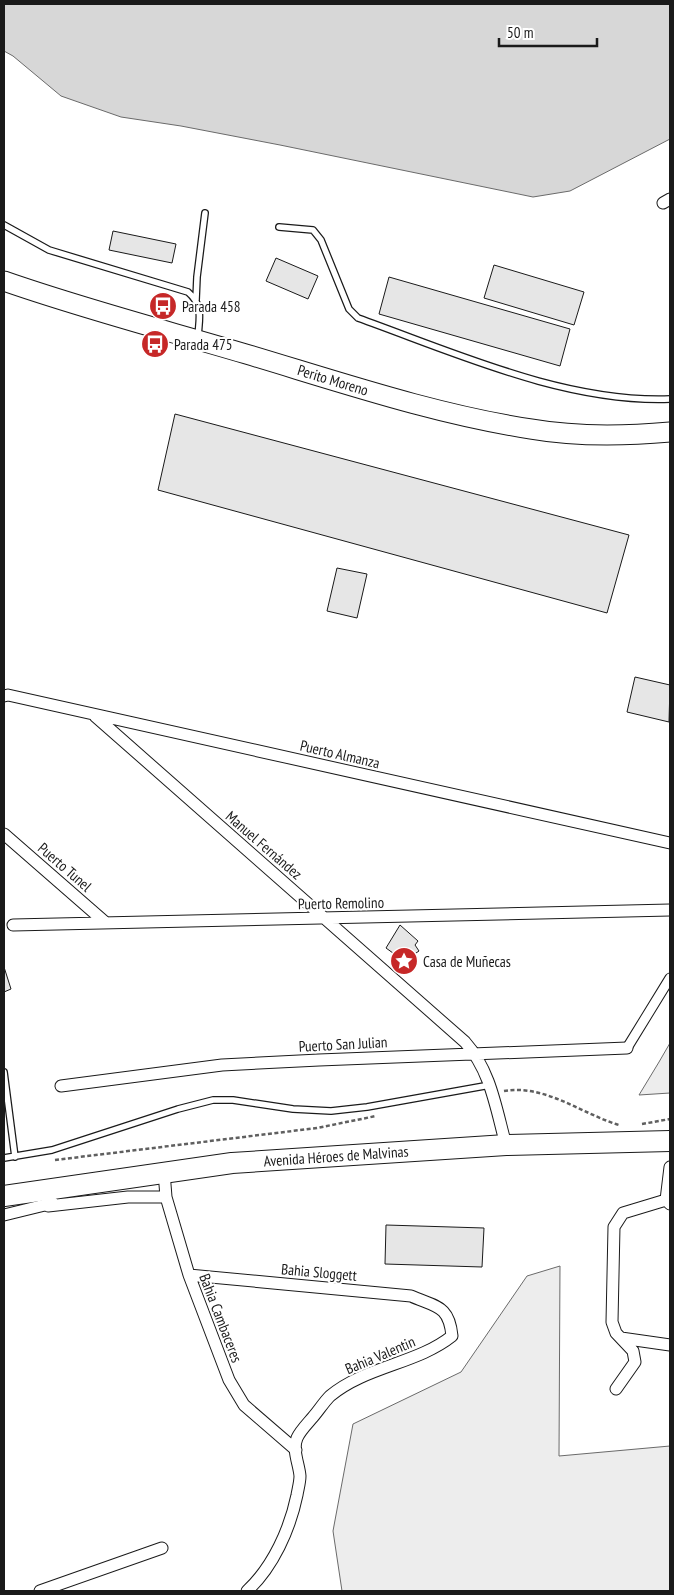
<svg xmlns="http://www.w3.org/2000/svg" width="674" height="1595" font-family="'PT Sans Narrow',sans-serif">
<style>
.built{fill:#ededed;stroke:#6a6a6a}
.water{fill:#d7d7d7;stroke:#6a6a6a}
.building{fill:#e6e6e6;stroke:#1a1a1a}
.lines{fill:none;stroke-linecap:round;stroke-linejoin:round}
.service-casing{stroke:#1a1a1a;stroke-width:8}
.pedestrian-casing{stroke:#1a1a1a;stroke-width:11}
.minor-casing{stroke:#1a1a1a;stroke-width:13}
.primary-casing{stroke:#1a1a1a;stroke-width:21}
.trunk-casing{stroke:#1a1a1a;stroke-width:22}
.path{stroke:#5f5f5f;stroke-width:2.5;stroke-dasharray:4 2.5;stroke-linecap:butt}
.service{stroke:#fff;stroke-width:5.5}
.pedestrian{stroke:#fff;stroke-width:9}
.minor{stroke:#fff;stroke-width:11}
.primary{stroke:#fff;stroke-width:19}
.trunk{stroke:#fff;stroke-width:20}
.labels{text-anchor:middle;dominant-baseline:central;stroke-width:4;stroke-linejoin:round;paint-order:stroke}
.poi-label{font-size:15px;fill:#1a1a1a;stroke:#fff;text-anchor:start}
.street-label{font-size:15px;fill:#1a1a1a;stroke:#fff}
</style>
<rect width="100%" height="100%" fill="#fff"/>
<path class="built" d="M670 1043V1093L639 1095 659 1062Z
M560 1266 559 1456 670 1446V1591H342L333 1531 353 1424 461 1372 527 1276Z"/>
<path class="water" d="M4 4H670V139L570 191 533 197 280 145 181 126 121 117 61 96 13 56 4 51Z"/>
<path class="building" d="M113 231 176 244 172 263 109 250Z
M276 258 318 276 308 299 266 281Z
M494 265 584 292 574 325 484 298Z
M389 277 570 329 560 366 379 314Z
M175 414 629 535 607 613 158 490Z
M337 568 367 574 357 618 327 611Z
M635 677 670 685 669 722 627 712Z
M400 925 418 941 415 945 419 951 404 961 386 948Z
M4 967 11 989 4 992Z
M386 1225 484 1228 482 1267 385 1264Z"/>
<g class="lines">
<g class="service-casing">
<path id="service" d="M4 225 49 250 188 292C204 306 199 318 198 337
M279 227 313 230 321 240 349 309 358 318C456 353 565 403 670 399
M196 300 197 277 205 213
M4 1072 15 1157
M4 1158 52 1150 178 1109 213 1100H233L293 1109 331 1111 367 1107 490 1085"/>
</g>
<g class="pedestrian-casing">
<path id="pedestrian" d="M627 1048 670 978"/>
</g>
<g class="minor-casing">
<path id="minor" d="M663 203 670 199
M4 696 8 695 670 843
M95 716 465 1042C491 1071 496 1109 506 1145
M4 834 106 923
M13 925 670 910
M61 1086 222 1065 319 1060 627 1048
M670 1167 666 1200 670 1204
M164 1172 166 1197 189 1275 229 1380 244 1405 296 1450
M48 1206 128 1197H166
M4 1215 53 1203
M189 1275 411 1296C436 1307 449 1305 452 1336 417 1364 366 1366 330 1396 324 1402 319 1410 313 1417 308 1423 300 1431 297 1438 292 1450 299 1464 300 1476 300 1482 298 1489 297 1495 290 1529 273 1567 247 1591
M621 1338 670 1345
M616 1389 635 1362 633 1351 616 1333 612 1322 614 1227 623 1213 666 1200
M40 1591 162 1548"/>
</g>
<g class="primary-casing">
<path id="primary" d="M4 281C84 309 165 330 246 354 340 382 434 414 531 429 577 437 624 436 670 432"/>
</g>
<g class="trunk-casing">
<path id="trunk" d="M4 1196 232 1163 506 1145 670 1141"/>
</g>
<path class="path" d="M504 1091C545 1084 582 1114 619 1125
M642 1124 670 1119
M55 1160 317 1128 376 1116"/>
<use href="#service" class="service"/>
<use href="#pedestrian" class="pedestrian"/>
<use href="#minor" class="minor"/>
<use href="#primary" class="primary"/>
<use href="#trunk" class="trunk"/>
</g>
<defs>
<g id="bus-disc" transform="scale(1.4375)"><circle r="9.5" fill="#c62828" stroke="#fff"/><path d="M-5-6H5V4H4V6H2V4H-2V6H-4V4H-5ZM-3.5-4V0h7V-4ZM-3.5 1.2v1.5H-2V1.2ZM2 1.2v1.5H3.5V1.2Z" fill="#fff"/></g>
<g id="sight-disc" transform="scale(1.4375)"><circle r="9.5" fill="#c62828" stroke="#fff"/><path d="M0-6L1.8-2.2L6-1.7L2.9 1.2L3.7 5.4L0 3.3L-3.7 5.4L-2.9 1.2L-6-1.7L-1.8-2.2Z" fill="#fff"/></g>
</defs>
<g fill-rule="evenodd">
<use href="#bus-disc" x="163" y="306"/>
<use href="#bus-disc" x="155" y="344"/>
<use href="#sight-disc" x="404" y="961"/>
</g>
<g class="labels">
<g class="poi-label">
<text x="182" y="306">Parada 458</text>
<text x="174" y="344">Parada 475</text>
<text x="423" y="961">Casa de Muñecas</text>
</g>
<g class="street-label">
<text transform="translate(333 380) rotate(17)">Perito Moreno</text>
<text transform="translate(340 754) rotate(13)">Puerto Almanza</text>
<text transform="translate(264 845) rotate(41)">Manuel Fernández</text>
<text transform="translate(65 867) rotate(41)">Puerto Tunel</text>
<text transform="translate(341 903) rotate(-1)">Puerto Remolino</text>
<text transform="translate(343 1044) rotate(-3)">Puerto San Julian</text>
<text transform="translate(336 1156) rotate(-4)">Avenida Héroes de Malvinas</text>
<text transform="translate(319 1272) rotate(5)">Bahia Sloggett</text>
<text transform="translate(221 1318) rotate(69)">Bahia Cambaceres</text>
<text transform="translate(380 1355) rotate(-23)">Bahia Valentin</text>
</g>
</g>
<rect width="674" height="1595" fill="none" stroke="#1a1a1a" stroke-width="10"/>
<path d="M499 38v8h98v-8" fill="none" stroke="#1a1a1a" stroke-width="2.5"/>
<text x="507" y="38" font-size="15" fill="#1a1a1a" stroke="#ffffff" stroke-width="4" paint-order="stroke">50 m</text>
</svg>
